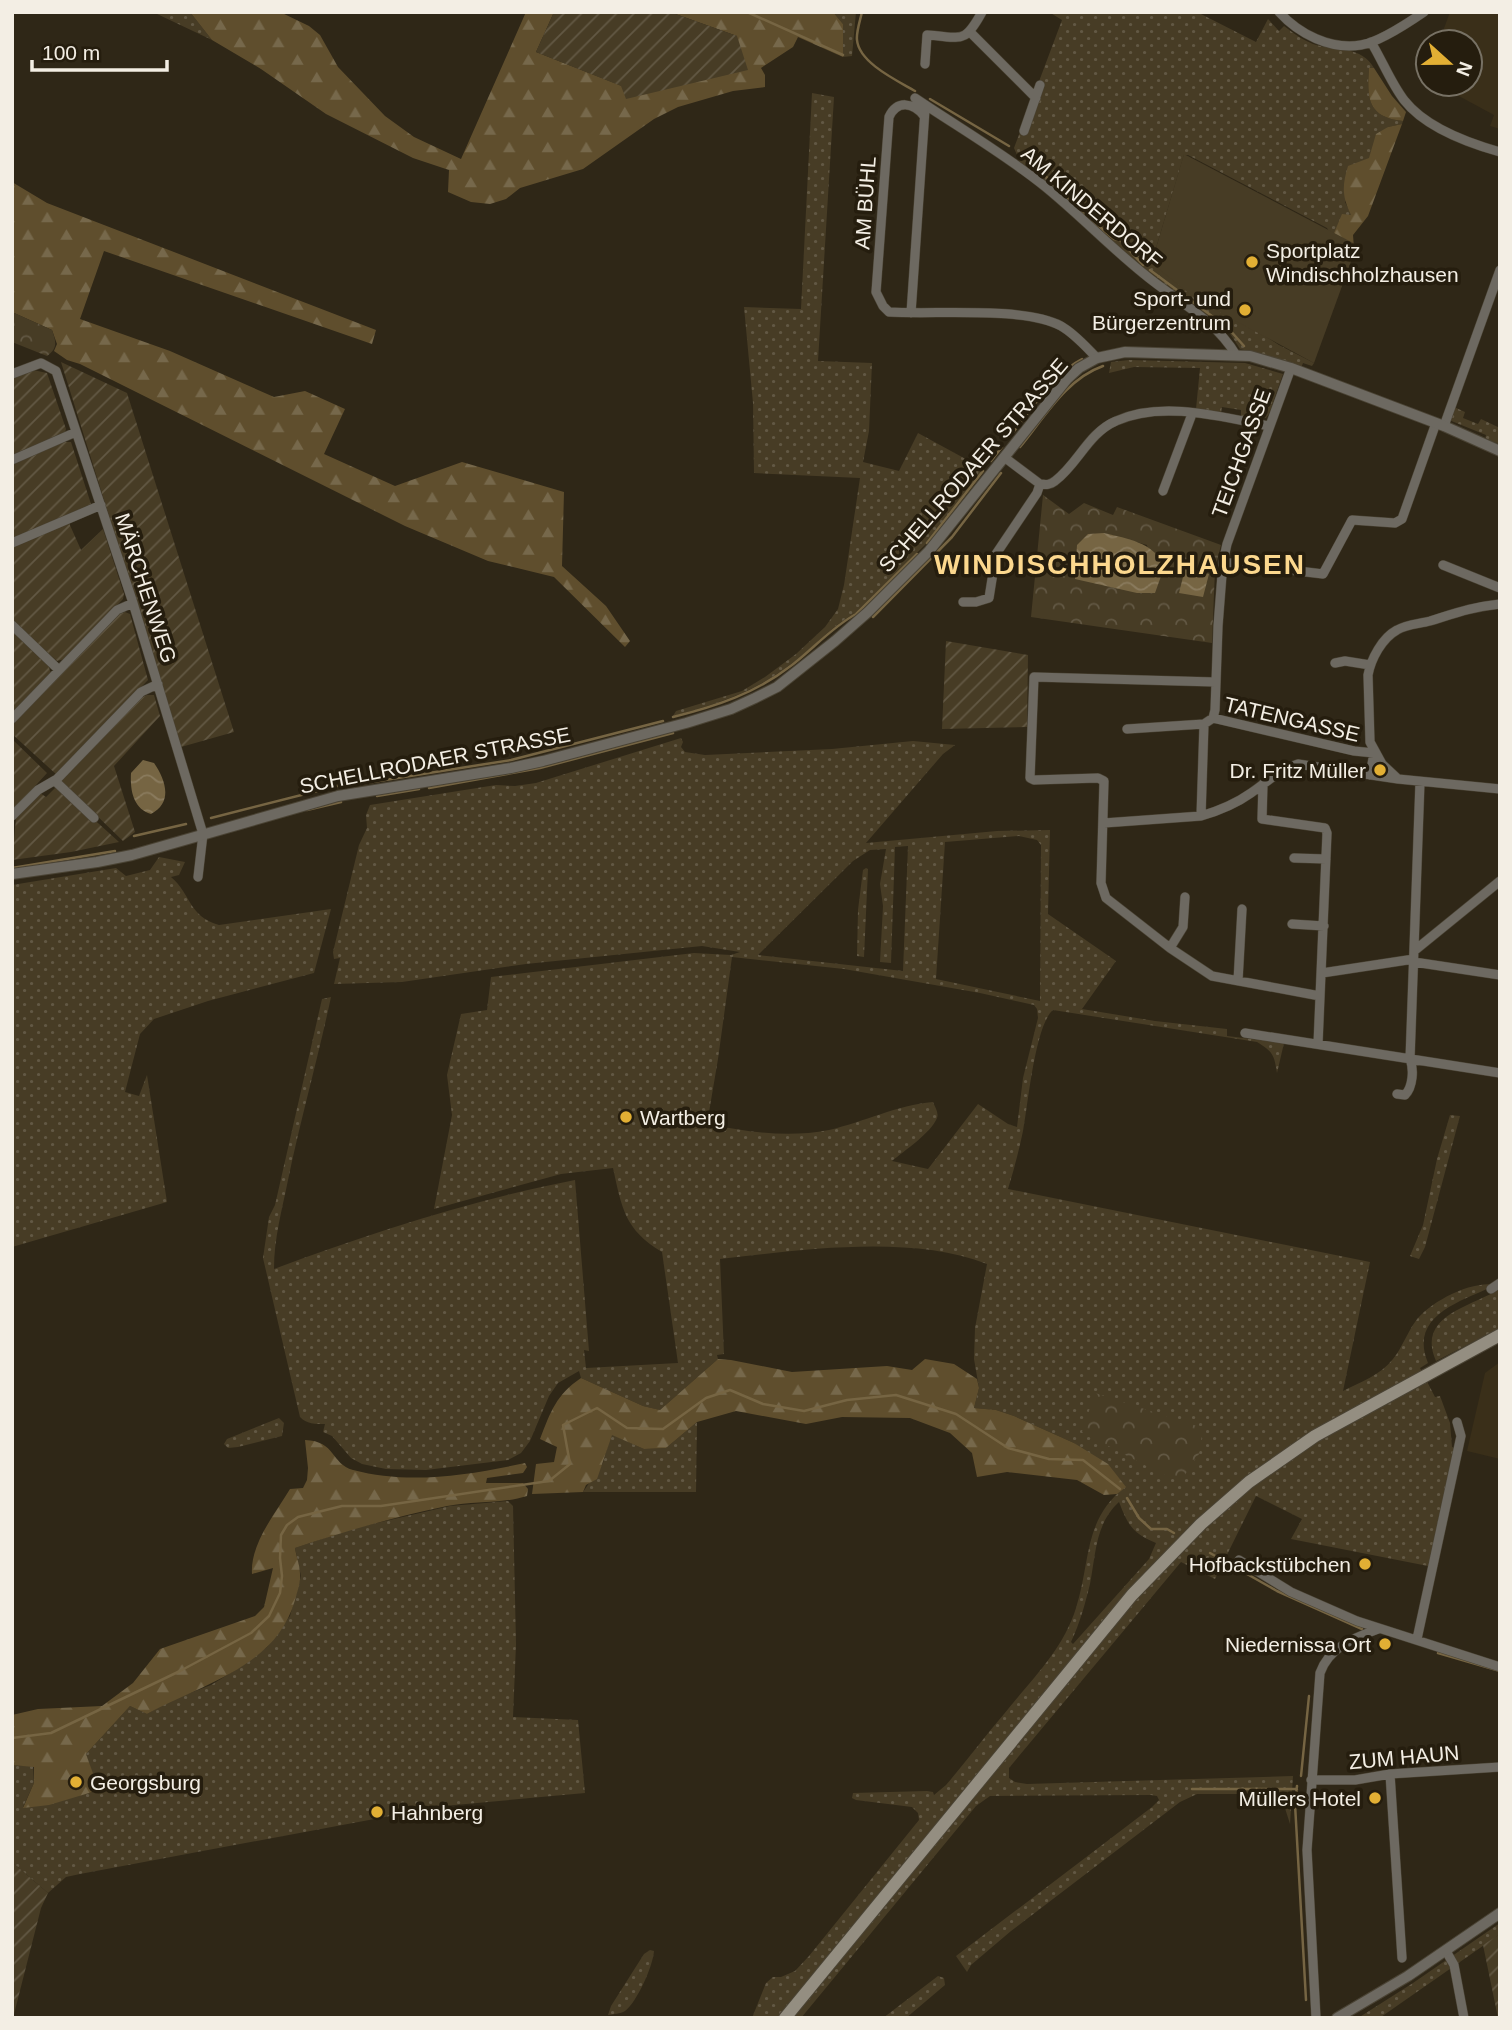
<svg xmlns="http://www.w3.org/2000/svg" width="1512" height="2030" font-family="Arial,sans-serif">
<style>
.built{fill:#3a2f19}
.grass{fill:url(#grass-dots);fill-rule:evenodd}
.forest{fill:url(#forest-firs)}
.park{fill:url(#park-crowns);fill-rule:evenodd}
.garden{fill:url(#garden-furrows)}
.pitch{fill:#473c25}
.water{fill:url(#water-waves)}
.lines{fill:none;stroke-linecap:round;stroke-linejoin:round}
.stream{stroke:#766543;stroke-width:2.5}
.minor-casing{stroke:#4a4334;stroke-width:10}
.tertiary-casing{stroke:#4a4334;stroke-width:12}
.secondary-casing{stroke:#4a4334;stroke-width:14}
.minor{stroke:#6d6961;stroke-width:9}
.tertiary{stroke:#6d6961;stroke-width:10}
.secondary{stroke:#948e81;stroke-width:12}
.poi-dot{fill:#e2af34;stroke:#251d0e;stroke-width:2.5}
.labels{text-anchor:middle;dominant-baseline:central;stroke-width:7;stroke-linejoin:round;paint-order:stroke}
.street-label{font-size:21px;fill:#f3eee4;stroke:#251d0e}
.poi-label{font-size:21px;fill:#f3eee4;stroke:#251d0e;text-anchor:end}
.district-label{font-size:28px;font-weight:bold;letter-spacing:2px;fill:#fcd88e;stroke:#251d0e}
</style>
<defs>
<pattern id="grass-dots" width="8" height="8" patternUnits="userSpaceOnUse" patternTransform="scale(1.75)"><rect width="8" height="8" fill="#473c25"/><path d="M2 2h.1M6 6h.1" fill="none" stroke="#625844" stroke-width="1.8" stroke-linecap="round"/></pattern>
<pattern id="forest-firs" width="22" height="20" patternUnits="userSpaceOnUse" patternTransform="scale(1.75)"><rect width="22" height="20" fill="#5f4e2d"/><path d="M5 1l3.5 6h-7zM16 11l3.5 6h-7z" fill="#76684b"/></pattern>
<pattern id="park-crowns" width="20" height="18" patternUnits="userSpaceOnUse" patternTransform="scale(1.75)"><rect width="20" height="18" fill="#473c25"/><path d="M2 6a3 3 0 1 1 6 0M12 15a3 3 0 1 1 6 0" fill="none" stroke="#625844"/></pattern>
<pattern id="garden-furrows" width="10" height="10" patternUnits="userSpaceOnUse" patternTransform="scale(1.75)"><rect width="10" height="10" fill="#473c25"/><path d="M-1 1l2-2M0 10L10 0M9 11l2-2" fill="none" stroke="#625844"/></pattern>
<pattern id="water-waves" width="16" height="10" patternUnits="userSpaceOnUse" patternTransform="scale(1.75)"><rect width="16" height="10" fill="#766543"/><path d="M0 5q4-4 8 0t8 0" fill="none" stroke="#8a7b5e"/></pattern>
</defs>
<rect width="100%" height="100%" fill="#2f2717"/>
<path class="built" d="M1450 12H1500V129L1490 126 1494 115 1457 95 1446 84H1470V42H1439Z
M1500 1362V1459L1467 1451 1485 1373Z"/>
<path class="grass" d="M154 12H190L212 40 155 13Z
M833 12H856L852 56 843 57V24Z
M1049 12H1197L1256 42 1268 19 1279 31 1284 26C1293 33 1303 40 1313 44 1336 51 1362 46 1374 68H1369C1367 98 1367 117 1403 121L1402 124 1388 127 1345 202 1352 216 1332 237 1327 228 1188 155H1184L1153 258 1154 265 1279 345 1314 363 1312 366 1303 363 1301 368 1276 358 1240 349 1229 332 1139 265 1073 205 1020 162 1014 148 1062 20Z
M812 93 834 97 818 361 872 363 869 431 863 462 899 471 918 433 984 469 927 543 855 613C830 627 810 651 787 667 752 693 714 705 673 716L676 711 742 691 765 677 796 654 825 627 838 609 844 585 860 478 754 473 753 403 744 307 801 309Z
M1129 360 1245 363 1283 374 1269 414 1266 418 1241 416V410L1222 407 1221 413 1196 409 1200 368 1134 367 1109 373 1111 362Z
M1454 407 1465 412 1463 418 1478 424 1481 419 1500 428V444L1485 439 1486 435 1449 420Z
M681 738 683 742 681 747 685 752 705 755 832 749 913 741 955 745 943 754 866 843 997 831 1050 830 1048 914 1116 961 1082 1009 1155 1021 1227 1029V1036L1284 1043 1277 1073C1274 1054 1273 1052 1257 1042L1053 1010C1035 1025 1028 1105 1023 1131 1019 1150 1014 1170 1008 1189L1370 1262 1343 1391C1360 1382 1381 1375 1393 1359 1402 1348 1407 1333 1415 1322 1429 1302 1472 1280 1496 1285 1462 1301 1408 1315 1428 1363L1420 1368 1435 1397 1440 1396 1450 1423 1452 1447 1455 1448 1428 1566 1291 1539 1302 1519 1256 1496 1215 1579 1181 1562 1009 1768V1778L1015 1782 1027 1784 1293 1776 1290 1824 1284 1805 1269 1794H1197L1180 1802 1011 1931 971 1965 967 1972 956 1956 1152 1807 1159 1800 1157 1796 1151 1795 990 1796 976 1806 801 2018H752L766 1983 773 1977H781L795 1971 809 1956 919 1820 918 1813 912 1807 856 1800 852 1798 853 1793 927 1791 933 1792 934 1795 946 1785C966 1762 984 1737 1004 1714 1031 1680 1063 1650 1076 1608 1091 1561 1083 1520 1125 1487L1074 1443 1014 1416 996 1410 974 1408 979 1388 974 1359 975 1328 987 1264C911 1234 800 1250 720 1259L724 1354 717 1355 718 1359 660 1410 643 1406 581 1378 579 1371 558 1383 549 1396 530 1441 521 1453 508 1460 426 1470 386 1469 362 1464 351 1458 332 1436 323 1432 325 1424C316 1424 306 1424 300 1417L263 1258 269 1217 275 1205 322 999 331 997C318 1058 301 1118 288 1180 282 1210 274 1238 274 1269 372 1233 472 1200 575 1180L589 1351 584 1350 586 1368 678 1363 662 1252C624 1229 622 1208 613 1168L561 1174 434 1209 452 1115 447 1075 461 1014 487 1010 491 977 694 953 731 955 740 952 702 946 526 964 402 982 334 984 340 958 334 959 333 952 359 845 367 828 366 815 370 805 496 785 515 786 536 783ZM1019 836 1037 840 1041 845 1040 1001 936 979 945 842ZM908 846 903 971 758 955 853 861 870 850 886 849 880 884 883 906 880 962 891 963 895 847ZM732 957 844 969 980 993 1034 1005 1037 1009 1038 1018 1023 1078 1017 1127 1008 1124 978 1104 928 1169 892 1161C904 1151 931 1133 937 1118 939 1113 935 1107 933 1102 897 1105 864 1122 829 1130 788 1138 748 1132 707 1124L718 1059ZM1119 1502C1128 1525 1132 1533 1156 1543L1149 1559 1073 1644 1071 1642C1080 1623 1085 1604 1090 1584 1096 1554 1095 1524 1119 1502Z
M159 857 185 862 179 875 171 877C191 894 189 917 219 925L331 909 314 973 208 1001 154 1019 140 1034 125 1092 139 1096 147 1075 167 1202 12 1247V885L116 868 126 876 150 870Z
M866 868 868 869 864 957 857 956 858 910 863 870Z
M1450 1115 1460 1116 1425 1247 1419 1259 1410 1256 1423 1225 1437 1159Z
M1500 1289V1328L1436 1361C1416 1316 1470 1307 1500 1289Z
M279 1418 284 1423 282 1436 238 1447 228 1448 224 1444 227 1439Z
M697 1422 696 1492H583L603 1463 611 1434 644 1449 666 1448Z
M508 1501 513 1506 516 1644 513 1717 578 1720 585 1793 444 1806 80 1874 66 1877 48 1893 12 1862V1765L33 1766 34 1783 23 1807 98 1791 86 1754 130 1706 147 1714 169 1701 211 1685 242 1666 267 1647 290 1616 301 1576 295 1548 351 1529 450 1506Z
M1500 1923V1934L1381 2017 1358 2018 1413 1983Z
M650 1950 654 1951C653 1966 637 2002 625 2011 620 2014 614 2014 608 2015L611 2006 644 1954Z
M938 1976 944 1978 945 1985 906 2018H883Z"/>
<path class="forest" d="M190 12H280L309 26 320 35 338 67 385 116 414 137 461 159 526 12H554L536 52 622 86 737 36 670 12H833L843 24V57L798 37 793 47 761 68 765 75V87L733 91 678 107 654 119 583 169 520 188 506 199 490 204 471 202 448 192 449 170 413 158 326 114 261 69 212 40Z
M1369 68H1374L1392 96 1406 112 1403 121C1367 117 1367 98 1369 68Z
M1402 124 1368 216 1353 235 1354 248 1332 238 1342 214 1351 215C1342 196 1342 186 1348 166L1369 158 1376 134 1388 127Z
M12 182 47 203 376 330 372 344 104 251 80 319 170 351 274 397 305 391 345 409 324 454 395 486 462 462 564 492 562 566 606 606 630 641 625 647 554 577 488 561 405 526 80 364 67 360 54 351 57 344 52 330 12 312Z
M718 1359 731 1360 792 1372 887 1366 912 1370 925 1359 954 1364 977 1379 979 1388 974 1408 996 1410 1014 1416 1074 1443 1108 1464 1126 1487 1117 1494 1104 1495 1077 1480 1007 1472 977 1477 972 1453 950 1433 910 1418 842 1417 806 1424 736 1411 697 1422 666 1448 644 1449 612 1435 597 1479 586 1485 583 1492 532 1494 536 1464 554 1462 557 1447 540 1439C551 1411 556 1395 581 1378L643 1406 660 1410Z
M305 1440C336 1441 331 1464 353 1470 409 1485 469 1475 525 1463L527 1467 523 1473 487 1478 486 1483H523L528 1489 527 1496C501 1504 474 1501 447 1506 395 1517 345 1531 295 1548 296 1556 300 1565 300 1574 301 1582 297 1592 295 1600 276 1668 201 1684 147 1714L130 1706 86 1754 99 1790 49 1805 23 1808 34 1783V1767L12 1765V1715L38 1709 102 1706 133 1683 160 1649 255 1616 264 1607 273 1568 252 1574C250 1544 275 1514 290 1489L303 1488 307 1480 308 1468Z"/>
<path class="park" d="M12 312 52 330C56 342 58 348 47 356L12 342Z
M1043 495 1069 514 1084 503 1113 515 1117 507 1221 545 1215 569 1212 643 1031 617ZM1104 533 1147 545 1155 593 1076 563Z
M1095 1393 1203 1428 1199 1454 1180 1482C1146 1467 1115 1449 1082 1432Z"/>
<path class="garden" d="M554 12H670L737 36 748 70 626 99 621 86 536 52Z
M61 362 127 393 234 732 181 747Z
M33 370 47 373 66 429 65 432 12 455V378Z
M63 442H71L91 504 12 540V465Z
M69 523 81 550 103 529 124 594 123 599 65 659 57 661 12 621V548Z
M125 612 130 614 148 680 57 775 12 734V725L119 614Z
M12 631 49 667 51 674 12 714Z
M946 641 1028 655 1027 727 942 729Z
M147 695H154L160 716 114 766 135 832 123 841 61 781 141 698Z
M12 739 47 773 12 811Z
M57 786 119 842 71 852 12 860 16 818 40 793 46 797Z
M12 1862 48 1893 41 1908 13 2018Z
M1500 1934V2018H1498L1483 1945Z"/>
<path class="pitch" d="M1184 154 1357 245 1314 363 1197 300 1154 265 1153 258Z"/>
<path class="water" d="M1104 533C1129 539 1151 542 1165 565L1155 593H1137L1075 579 1077 545 1088 534Z
M1185 569 1209 574 1203 597 1179 593Z
M143 760 154 763C166 780 173 803 151 814 133 809 130 790 131 773Z"/>
<g class="lines">
<path class="stream" d="M747 12 843 55
M862 12C860 21 856 32 857 40 859 63 898 81 915 91
M930 99 1009 146
M1022 154 1095 223 1114 239 1120 240 1143 265
M1150 270 1228 328 1244 346
M1010 436C1031 411 1052 374 1082 359
M1020 447C1044 418 1066 379 1103 366
M991 461 1002 447
M927 543 983 471
M873 617 952 537 1001 473
M673 717C717 706 756 693 792 665 813 649 832 627 856 614L917 554
M429 788 540 768 673 733
M377 796 419 789
M307 810 341 802
M211 818 341 785 360 784 511 760 663 721
M134 836 186 824
M12 868 115 851
M1127 1498 1139 1518 1151 1529H1167L1174 1533
M1210 1553 1277 1591 1362 1629
M1438 1653 1500 1671
M12 1738 51 1733 180 1671 251 1633 269 1616 280 1593 282 1576 280 1558 281 1535 287 1525 298 1517 342 1506H381L549 1481 570 1464 563 1425 597 1408 627 1428 663 1429 706 1398 730 1390 763 1404 804 1411 847 1400 896 1395 956 1414 1008 1448 1049 1459 1083 1460 1120 1489
M1301 1776 1309 1696
M1297 1786 1295 1804 1306 2000
M1192 1789H1297"/>
<g class="minor-casing">
<path id="minor" d="M1279 12C1299 34 1330 50 1361 45 1380 42 1408 23 1424 12
M971 33 1036 98
M1371 42C1382 60 1391 83 1404 100 1425 127 1468 143 1500 152
M925 64 927 35C962 37 964 45 982 12
M915 98C958 127 1003 153 1043 185 1078 213 1109 246 1144 274 1176 301 1214 318 1236 355
M924 116C913 102 897 100 889 117L876 292 883 306 889 312C933 315 1025 306 1061 326 1075 334 1086 347 1097 358
M1024 131 1040 85
M911 313 925 110
M12 374 41 363 56 371 133 603 203 834 198 877
M1444 426 1500 270
M1004 457 1040 484C1046 485 1050 485 1055 481 1078 464 1088 433 1116 421 1162 400 1222 417 1269 426
M12 460 76 432
M1163 491 1192 414
M12 543 101 505
M1223 562 1323 574 1352 520 1395 523 1402 519 1436 423
M1443 565 1500 588
M963 602H976L989 598 996 554 1037 493 1040 484
M1500 604C1472 607 1456 613 1430 621 1419 624 1407 624 1397 630 1382 638 1371 659 1368 675L1370 742 1382 764 1398 779 1500 789
M12 625 59 670
M1335 663 1345 661 1370 665
M1215 682 1034 677 1030 778 1034 780 1098 778 1104 781 1101 883 1106 898 1170 948 1212 976 1320 996
M1213 718 1215 710 1218 626 1223 562 1227 544 1291 368
M12 719 117 610 133 603
M1127 729 1204 724
M55 781 94 818
M1263 784 1262 819 1325 828 1327 833 1318 1044
M12 816 38 790 57 779 141 692 158 684
M1201 816 1204 724 1213 718 1354 751 1374 753 1370 775
M1104 823 1201 816C1218 811 1237 803 1251 793 1267 782 1279 770 1298 764L1398 779
M1294 858 1326 859
M1292 924 1324 926
M1170 948 1183 927 1185 897
M1414 951 1500 881
M1414 962 1500 975
M1322 973 1414 959
M1238 981 1242 909
M1245 1033 1500 1073
M1397 1094 1405 1095C1413 1087 1414 1069 1410 1059L1420 782
M1491 1289 1500 1283
M1239 1560 1291 1592 1357 1621 1500 1667
M1417 1639 1461 1436 1457 1422
M1390 1774 1402 1958
M1311 1780H1355L1390 1774 1500 1767
M1446 1951 1454 1965 1464 2018
M1316 2018 1307 1850 1320 1673C1329 1647 1354 1638 1378 1629"/>
</g>
<g class="tertiary-casing">
<path id="tertiary" d="M12 874 97 862 132 855 338 796 511 768 543 761 686 723 731 709 755 698 777 687 835 641 868 612 929 551 1067 379 1079 368 1097 358 1125 352 1250 356 1291 368 1444 426 1500 451
M1337 2018 1408 1976 1500 1913"/>
</g>
<g class="secondary-casing">
<path id="secondary" d="M785 2018 1132 1595 1201 1524 1249 1482 1315 1436 1500 1335"/>
</g>
<use href="#minor" class="minor"/>
<use href="#tertiary" class="tertiary"/>
<use href="#secondary" class="secondary"/>
</g>
<g class="poi-dot">
<circle cx="1252" cy="262" r="7"/>
<circle cx="1245" cy="310" r="7"/>
<circle cx="1380" cy="770" r="7"/>
<circle cx="626" cy="1117" r="7"/>
<circle cx="1365" cy="1564" r="7"/>
<circle cx="1385" cy="1644" r="7"/>
<circle cx="76" cy="1782" r="7"/>
<circle cx="1375" cy="1798" r="7"/>
<circle cx="377" cy="1812" r="7"/>
</g>
<g class="labels">
<g class="street-label">
<text transform="translate(865 203) rotate(-86)">AM BÜHL</text>
<text transform="translate(1092 207) rotate(40)">AM KINDERDORF</text>
<text transform="translate(1241 453) rotate(-70)">TEICHGASSE</text>
<text transform="translate(973 465) rotate(-49)">SCHELLRODAER STRASSE</text>
<text transform="translate(146 588) rotate(72)">MÄRCHENWEG</text>
<text transform="translate(1292 719) rotate(13)">TATENGASSE</text>
<text transform="translate(435 760) rotate(-11)">SCHELLRODAER STRASSE</text>
<text transform="translate(1404 1757) rotate(-5)">ZUM HAUN</text>
</g>
<g class="poi-label">
<text x="1266" y="250" text-anchor="start">Sportplatz<tspan x="1266" dy="24">Windischholzhausen</tspan></text>
<text x="1231" y="298">Sport- und<tspan x="1231" dy="24">Bürgerzentrum</tspan></text>
<text x="1366" y="770">Dr. Fritz Müller</text>
<text x="640" y="1117" text-anchor="start">Wartberg</text>
<text x="1351" y="1564">Hofbackstübchen</text>
<text x="1371" y="1644">Niedernissa Ort</text>
<text x="90" y="1782" text-anchor="start">Georgsburg</text>
<text x="1361" y="1798">Müllers Hotel</text>
<text x="391" y="1812" text-anchor="start">Hahnberg</text>
</g>
<g class="district-label">
<text x="1120" y="564">WINDISCHHOLZHAUSEN</text>
</g>
</g>
<rect width="1512" height="2030" fill="none" stroke="#f3eee4" stroke-width="28"/>
<g transform="translate(1449 63) rotate(111)"><circle r="33" fill="#251d0e" stroke="#777164" stroke-width="2"/>
<path d="M0-5L12 26L0 18L-12 26Z" fill="#e2af34"/>
<text y="-10" font-size="19" font-weight="bold" text-anchor="middle" fill="#f3eee4">N</text>
</g>
<path d="M32 60v10h135v-10" fill="none" stroke="#f3eee4" stroke-width="3.5"/>
<text x="42" y="60" font-size="21" fill="#f3eee4" stroke="#251d0e" stroke-width="5" paint-order="stroke">100 m</text>
</svg>
